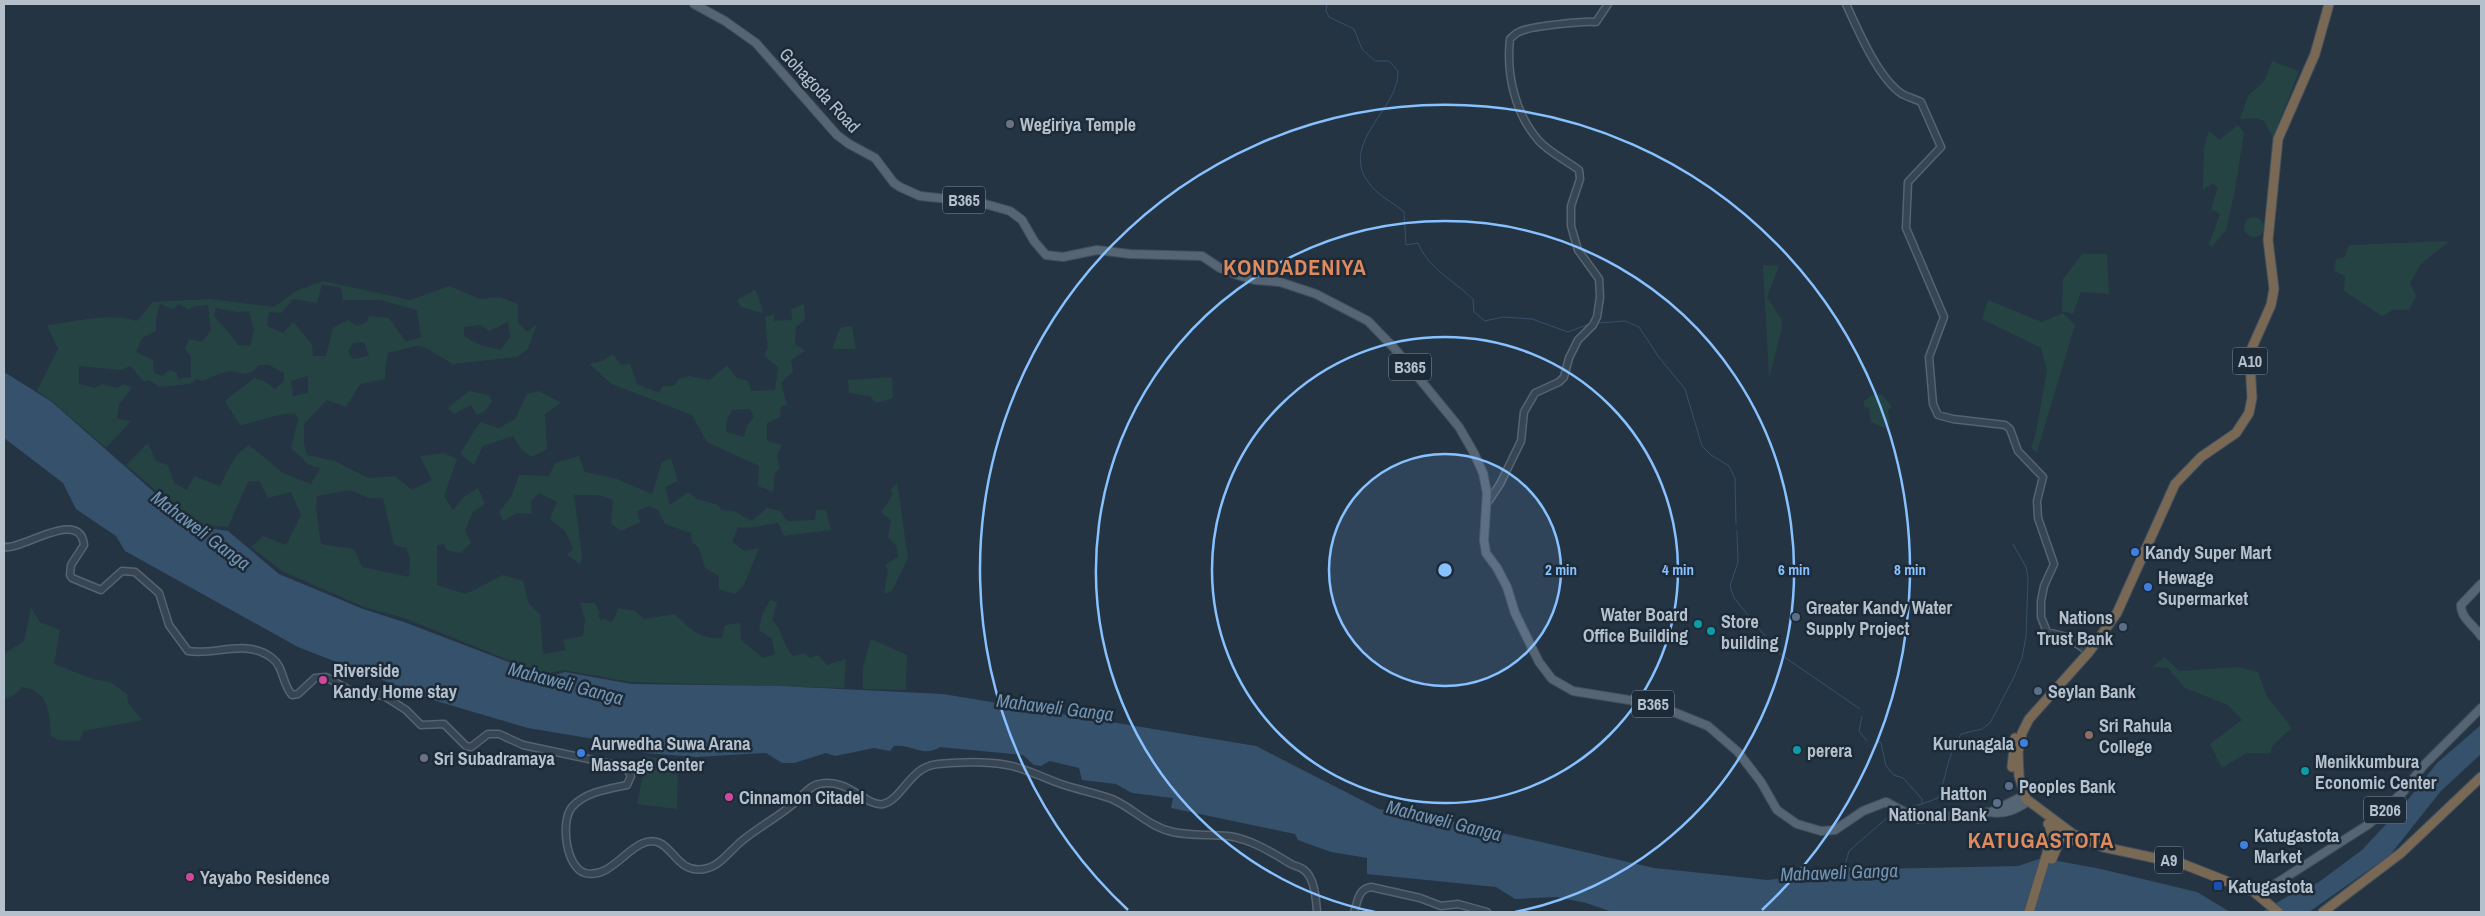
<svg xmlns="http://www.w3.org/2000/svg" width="2485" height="916" font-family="'Archivo Narrow',sans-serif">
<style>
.green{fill:#264344;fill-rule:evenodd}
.water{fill:#36516c}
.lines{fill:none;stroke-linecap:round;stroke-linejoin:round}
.stream{stroke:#36516c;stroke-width:1}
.minor-casing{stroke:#566370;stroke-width:9}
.major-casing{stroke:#424f5c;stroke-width:10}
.highway-casing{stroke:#43505d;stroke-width:11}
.minor{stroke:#384653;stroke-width:6}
.major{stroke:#566573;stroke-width:8}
.highway{stroke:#796854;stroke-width:9}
.ring{fill:none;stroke:#88c1ff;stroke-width:2.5}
.worship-dot{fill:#6b7280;stroke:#1d2b38;stroke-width:2}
.shop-dot{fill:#3f7fe0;stroke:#1d2b38;stroke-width:2}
.service-dot{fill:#5c6f8a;stroke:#1d2b38;stroke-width:2}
.culture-dot{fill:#0f9aa8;stroke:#1d2b38;stroke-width:2}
.hotel-dot{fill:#d1479c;stroke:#1d2b38;stroke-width:2}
.education-dot{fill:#8d6e63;stroke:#1d2b38;stroke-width:2}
.transit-dot{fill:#1a4fb4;stroke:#1d2b38;stroke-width:2}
.labels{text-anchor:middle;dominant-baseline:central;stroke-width:5;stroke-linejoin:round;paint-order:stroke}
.shield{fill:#1d2b38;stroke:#8793a0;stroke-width:1}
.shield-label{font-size:16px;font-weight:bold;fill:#b5c0cd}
.street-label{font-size:18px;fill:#b5c0cd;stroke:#1d2b38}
.poi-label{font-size:18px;font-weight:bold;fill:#b5c0cd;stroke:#1d2b38;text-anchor:start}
.water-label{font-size:19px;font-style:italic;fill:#7294b2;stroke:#1d2b38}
.district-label{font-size:22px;font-weight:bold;letter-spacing:1px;fill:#df8a5e;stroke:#1d2b38}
.centre{fill:#88c1ff;stroke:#1d2b38;stroke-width:2.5}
.ring-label{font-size:15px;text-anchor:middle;font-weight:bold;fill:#88c1ff;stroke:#1d2b38;stroke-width:5;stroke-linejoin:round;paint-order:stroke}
</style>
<rect width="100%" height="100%" fill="#243443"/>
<path class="green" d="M2272 61 2299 71 2273 138 2264 121 2256 118 2240 119 2248 96 2265 80Z
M2238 125 2244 132 2235 190 2226 230 2212 247 2209 244 2220 214 2211 209 2218 188 2213 183 2203 190 2204 147 2209 131 2219 140Z
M2244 227a10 10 0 1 1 20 0a10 10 0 1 1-20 0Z
M2449 241 2421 264 2410 283 2416 296 2409 310H2393L2382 316 2344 291 2345 276 2334 271 2336 259 2345 257 2349 245Z
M2082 254H2107L2109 294 2081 292 2073 314 2062 311 2063 279Z
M1763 265 1779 266 1767 297 1781 319 1782 328 1769 378Z
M323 281 410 300 449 286 480 299 499 297 518 304V322L527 332 537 324 528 349 517 357 453 364 424 347 416 346 388 353 385 367V379L360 384 346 407 327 400 304 424V444L307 455 335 461 368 478 395 476 412 490 432 480 420 456 444 453 457 459 444 496 453 510 464 497 478 488 485 504 473 512 465 530 471 543 460 553 447 550 444 544 437 545V585L466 594 503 575 523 581 529 604 540 615 543 654 566 650 563 640 583 636 585 620 580 603H595L600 613 598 616 601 620 605 619 610 622 614 620 618 608 635 611 644 619 675 614C689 629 701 640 722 638L725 625 740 623 741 640 763 658 775 654 772 639 759 630 762 615 770 600 777 602 772 620C784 632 781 642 793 656L804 653 810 658 818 655 827 665 846 659 844 688 631 682 564 670 534 676 528 668 506 659 404 618 364 607 282 571 251 547 263 536 286 545 301 515 291 492 268 498 259 481 248 482 228 527 203 525 173 505 126 465 148 443 156 461 168 465 174 483 187 490 194 476 220 486C228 470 233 455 249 445L283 473 311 484 320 468 309 465 291 448 298 420 296 414C285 411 254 423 240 425L225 401 254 378 266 382 275 389 284 381V373L269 365H259L252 372 242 374C231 366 213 377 202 381L197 379 190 384 159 387 149 380 144 382 130 366 121 370 79 366V384L95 388 102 384 117 388 124 384 132 388 119 404 117 419 131 421 106 448 52 401 37 391 58 349 47 325C81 322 104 312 137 321L153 302 209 299 274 307 296 291ZM322 284 341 288 343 300H380L417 310 421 337 406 342 389 318 369 316 367 322 357 326 348 320 333 328 326 356H313L312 344 293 322 283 333 267 326 269 312 281 313 293 299 317 303ZM160 304 173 309 178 304 190 310 192 307 208 305 211 330 202 342 189 339 185 349 191 357V377L178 379 177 373 170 370 162 376 154 373 153 360 136 352 142 338 156 331V318ZM216 308 237 312 249 311 254 330 250 346 238 345C230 332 222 327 214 315ZM508 322 510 337 501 350 480 345 464 336V327L481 325 489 331ZM364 342 369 356 353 359 348 351 353 343ZM308 376V393L293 396 291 381ZM350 490 369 498H383L394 545 406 548 410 558 409 577 362 567 354 549 321 544 316 508 317 496Z
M755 290 759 298 763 313 741 307 737 300Z
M1988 300 2042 322 2063 313 2075 325 2037 452 2031 448 2036 432 2047 370 2041 348 1982 319Z
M804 304 805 320 796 327 795 344 805 351 791 360 793 372 781 383 787 405 781 406 780 417 767 423V441L782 445 777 455 780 469 775 473 773 492 758 486 759 466 707 442 692 415 612 384 589 364 602 361 613 354 621 365 630 364 637 384 659 393 663 386H674L679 379 689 376 710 380 727 365 737 378 748 381 751 391 775 390 778 367 764 356 768 347 765 317 774 314V321L792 320 791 309ZM750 409 754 417 747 426 744 437 726 432 727 420 732 410Z
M852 326 856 349H832L840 328Z
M892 377 893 398 876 403 870 396 849 393 848 380Z
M469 391 489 395 492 401 485 411 477 415 471 405 454 414 448 408Z
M539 391 561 403 545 414 547 449 532 457 522 450 513 436 483 446 474 465 460 454 480 422 499 428 515 419 527 394Z
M1874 394 1882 395 1892 407 1888 410 1890 424 1884 428 1871 422 1869 408 1864 406V401Z
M579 456 585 472 617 479 652 494 662 462 671 458 678 481 665 487 670 505 688 492 697 499 718 505 721 510 734 511 752 521 767 508 780 511 787 521 815 520 816 510H826L831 530 784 536 778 523C764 525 752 529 738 527L732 542 745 551 759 548 744 585 735 594 719 589V576L705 568 699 548 692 542 691 533 665 524 658 510 649 506 637 511 640 522 621 531 611 524 613 500 599 495H574L582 558 580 564 567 555 573 549 565 531 550 519 557 502 539 493 531 501 532 514 517 513 503 521 499 512 511 497 519 475 549 476 555 463Z
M897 482 908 558 892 591 884 594 888 570 885 565 898 557 897 547 888 537 891 520 881 513 893 494 890 490Z
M31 608 40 622 60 630 54 664 93 679 110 682 127 694 128 703 142 720 84 731 79 741 59 740 51 736C49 713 50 691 22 687L14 695 4 699V654L24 641Z
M871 639 907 655 906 690 863 689V667Z
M2165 657 2179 671 2238 667 2258 672 2267 697 2292 728 2273 745 2270 753H2247L2222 768 2210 744 2242 720 2228 705 2185 688 2168 668 2152 667Z
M647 757 678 760 677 809 637 804Z"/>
<path class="water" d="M4 372 52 402 172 508 202 527 228 531 279 574 363 609 404 622 527 669 533 679 546 678 565 672 631 684 779 686 943 694 1256 746 1379 809 1437 818 1654 868 1768 880 1815 874 1823 878 1837 874 1840 863 1870 877 1878 869 2018 866 2042 858 2101 869 2197 892 2230 912H1612L1586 903 1557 897 1515 899 1496 887 1367 874V858L1331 852 1298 840 1295 834 1171 808 1173 798 1132 793 1116 784 1082 780 1079 768 1050 761 1041 766 1034 765 1023 755 940 747C923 758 912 744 894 746L890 751 874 748 835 756 826 753 794 763H782L766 753 697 757 645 753 612 742 528 728 436 701 298 647 125 551 116 536 76 509 63 483 4 438Z
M2481 725V754L2441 791 2390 855 2309 912H2262L2301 888 2302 881 2313 885 2319 882 2362 850 2403 806 2437 763Z"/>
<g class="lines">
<path class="stream" d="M1327 4 1326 11 1329 17 1354 29 1362 49 1375 61H1389L1398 71C1400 111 1330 147 1376 191 1384 199 1396 204 1404 212L1406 245 1418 243C1428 268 1454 281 1473 299L1474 312 1485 321 1503 317 1532 319 1568 332 1589 324
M1598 323 1625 321 1639 327 1658 356 1685 389 1702 446 1711 455 1729 466 1735 478 1736 524
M1737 531 1738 562 1730 586 1734 598 1780 654 1860 709
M1862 716 1859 731 1867 741
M1878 741 1881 743 1886 766 1894 775 1903 778 1922 799V804L1903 808
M1922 804 1938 798C1947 776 1947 754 1961 734L1982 729 1990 723 2014 677 2022 658 2026 636 2028 578 2026 567 2013 544
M1844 868 1849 851 1895 811"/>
<g class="minor-casing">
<path id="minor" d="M1846 4C1858 30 1878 78 1902 94 1908 97 1915 99 1921 102L1941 147 1908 182 1906 228 1944 317 1929 357 1933 404 1938 415 1953 419 2005 425 2010 429 2018 451 2043 477 2037 501 2038 518 2054 564 2044 586 2041 601V617L2047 632 2067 637 2089 652
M1488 502 1500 484 1521 441 1524 412 1535 393 1559 382 1564 377 1569 358 1578 340 1593 325 1597 317 1600 297 1599 279 1578 250 1571 226V206L1580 179 1579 170C1567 161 1549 152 1539 141 1515 114 1506 74 1510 39 1512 37 1516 33 1519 32 1530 26 1583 21 1596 22L1608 4
M4 547C21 551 80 507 84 545L71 565 70 575 72 578 101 590 122 571 135 572 159 593 169 625 188 651C215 656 246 638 272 658 284 667 282 684 292 695L298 694 315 678 326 677 349 690 384 696 406 710 421 725 444 724 466 746 471 747 488 734H499L523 745 626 767 631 776 627 785C608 789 585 792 572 807 560 821 566 868 585 873 607 879 624 852 641 844 672 830 672 875 704 869 720 867 731 849 743 840 759 827 776 818 792 805 800 798 809 786 819 784 848 777 866 807 883 804 902 800 910 766 938 764 960 762 986 761 1007 765 1026 768 1045 779 1064 785 1079 790 1096 793 1112 799 1133 808 1149 827 1173 832 1190 836 1210 834 1228 836 1251 839 1271 852 1291 864 1295 866 1301 867 1304 870 1315 878 1316 900 1317 912
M1354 912C1358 901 1358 889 1371 887L1420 898 1441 906 1458 904 1487 912"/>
</g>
<g class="major-casing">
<path id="major" d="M694 4 725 21 756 43 837 135 849 144 875 158 894 183 900 187 920 196 978 202 1010 211 1022 220 1034 241 1046 255 1063 257 1097 250 1130 254 1202 256 1220 268 1237 275 1255 280 1280 282 1316 294 1368 321 1395 349 1459 427 1474 453 1483 473 1487 493 1484 540 1486 553 1497 568 1507 587 1515 613 1539 662 1552 679 1573 691 1654 704 1708 726 1738 752 1761 782 1777 810 1797 824 1821 831 1835 830 1863 811 1886 802 1918 819 1991 812C2006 815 2016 809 2029 801
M2481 584 2461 605C2461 619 2474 625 2481 636
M1991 812 2025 795
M2254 892 2269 888 2369 824 2403 792 2423 766 2481 708"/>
</g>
<g class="highway-casing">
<path id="highway" d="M2012 767 2015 738
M2048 824 2072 840
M2052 859 2064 830
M2029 912 2051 840 2050 825
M2278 912 2254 892 2183 864 2103 847 2073 834 2026 799 2019 776 2018 752 2022 733 2029 719 2089 652 2117 613 2175 484 2201 457 2236 433 2249 413 2252 398 2250 363 2251 350 2271 305 2274 289 2268 240 2278 139 2315 54 2329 4
M2323 912 2401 853 2481 777"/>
</g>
<use href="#minor" class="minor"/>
<use href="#major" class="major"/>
<use href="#highway" class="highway"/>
</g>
<circle cx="1445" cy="570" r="116" fill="#88c1ff" fill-opacity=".12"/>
<g class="ring">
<circle cx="1445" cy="570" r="116"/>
<circle cx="1445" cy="570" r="233"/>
<path d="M1375 912A349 349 0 1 1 1515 912"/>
<path d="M1128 910A465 465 0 1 1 1762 910"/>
</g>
<g class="worship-dot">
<circle cx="1010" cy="124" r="5"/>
<circle cx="424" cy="758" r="5"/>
</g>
<g class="shop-dot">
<circle cx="2135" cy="552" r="5"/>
<circle cx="2148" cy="587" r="5"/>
<circle cx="2024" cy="743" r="5"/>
<circle cx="581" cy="753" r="5"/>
<circle cx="2244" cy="845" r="5"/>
</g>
<g class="service-dot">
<circle cx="1796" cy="617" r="5"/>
<circle cx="2123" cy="627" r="5"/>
<circle cx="2038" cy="691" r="5"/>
<circle cx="2009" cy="786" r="5"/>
<circle cx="1997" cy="803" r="5"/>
</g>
<g class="culture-dot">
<circle cx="1698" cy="624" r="5"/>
<circle cx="1711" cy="631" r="5"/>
<circle cx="1797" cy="750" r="5"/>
<circle cx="2305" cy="771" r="5"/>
</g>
<g class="hotel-dot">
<circle cx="323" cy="680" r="5"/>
<circle cx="729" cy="797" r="5"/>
<circle cx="190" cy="877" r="5"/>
</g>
<circle class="education-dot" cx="2089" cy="735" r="5"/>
<rect class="transit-dot" x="2213" y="881" width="10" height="10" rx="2.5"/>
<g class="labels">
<g class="shield">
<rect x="943" y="186.5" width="42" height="27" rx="4"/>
<rect x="2232.5" y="347.5" width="35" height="27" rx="4"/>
<rect x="1389" y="353.5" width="42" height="27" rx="4"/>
<rect x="1632" y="690.5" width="42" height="27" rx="4"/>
<rect x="2364" y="796.5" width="42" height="27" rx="4"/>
<rect x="2155" y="846.5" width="28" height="27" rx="4"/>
</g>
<g class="shield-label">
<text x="964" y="200">B365</text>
<text x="2250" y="361">A10</text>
<text x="1410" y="367">B365</text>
<text x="1653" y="704">B365</text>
<text x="2385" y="810">B206</text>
<text x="2169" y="860">A9</text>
</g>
<g class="street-label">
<text transform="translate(820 90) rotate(47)">Gohagoda Road</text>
</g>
<g class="poi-label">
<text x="1020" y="124">Wegiriya Temple</text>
<text x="2145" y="552">Kandy Super Mart</text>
<text x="2158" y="577">Hewage<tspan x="2158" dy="21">Supermarket</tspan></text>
<text x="1806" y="607">Greater Kandy Water<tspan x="1806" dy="21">Supply Project</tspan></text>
<text x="1688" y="614" text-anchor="end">Water Board<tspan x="1688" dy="21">Office Building</tspan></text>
<text x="2113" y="617" text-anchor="end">Nations<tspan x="2113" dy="21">Trust Bank</tspan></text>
<text x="1721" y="621">Store<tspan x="1721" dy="21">building</tspan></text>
<text x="333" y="670">Riverside<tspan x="333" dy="21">Kandy Home stay</tspan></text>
<text x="2048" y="691">Seylan Bank</text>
<text x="2099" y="725">Sri Rahula<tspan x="2099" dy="21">College</tspan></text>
<text x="591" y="743">Aurwedha Suwa Arana<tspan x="591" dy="21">Massage Center</tspan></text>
<text x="2014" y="743" text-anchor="end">Kurunagala</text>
<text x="1807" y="750">perera</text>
<text x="434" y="758">Sri Subadramaya</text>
<text x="2315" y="761">Menikkumbura<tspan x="2315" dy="21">Economic Center</tspan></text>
<text x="2019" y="786">Peoples Bank</text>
<text x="1987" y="793" text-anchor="end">Hatton<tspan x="1987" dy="21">National Bank</tspan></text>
<text x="739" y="797">Cinnamon Citadel</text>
<text x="2254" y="835">Katugastota<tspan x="2254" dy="21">Market</tspan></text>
<text x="200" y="877">Yayabo Residence</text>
<text x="2228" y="886">Katugastota</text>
</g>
<g class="water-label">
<text transform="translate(201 530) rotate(37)">Mahaweli Ganga</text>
<text transform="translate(566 683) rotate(15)">Mahaweli Ganga</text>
<text transform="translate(1055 707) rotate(7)">Mahaweli Ganga</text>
<text transform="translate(1444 820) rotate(14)">Mahaweli Ganga</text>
<text transform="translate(1839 872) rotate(-2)">Mahaweli Ganga</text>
</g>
<g class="district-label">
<text x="1295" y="267">KONDADENIYA</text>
<text x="2041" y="840">KATUGASTOTA</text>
</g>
</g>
<circle cx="1445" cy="570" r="8" class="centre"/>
<g class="ring-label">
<text x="1561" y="575">2 min</text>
<text x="1678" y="575">4 min</text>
<text x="1794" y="575">6 min</text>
<text x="1910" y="575">8 min</text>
</g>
<rect width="2485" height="916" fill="none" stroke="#b5c0cd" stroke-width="10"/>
</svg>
